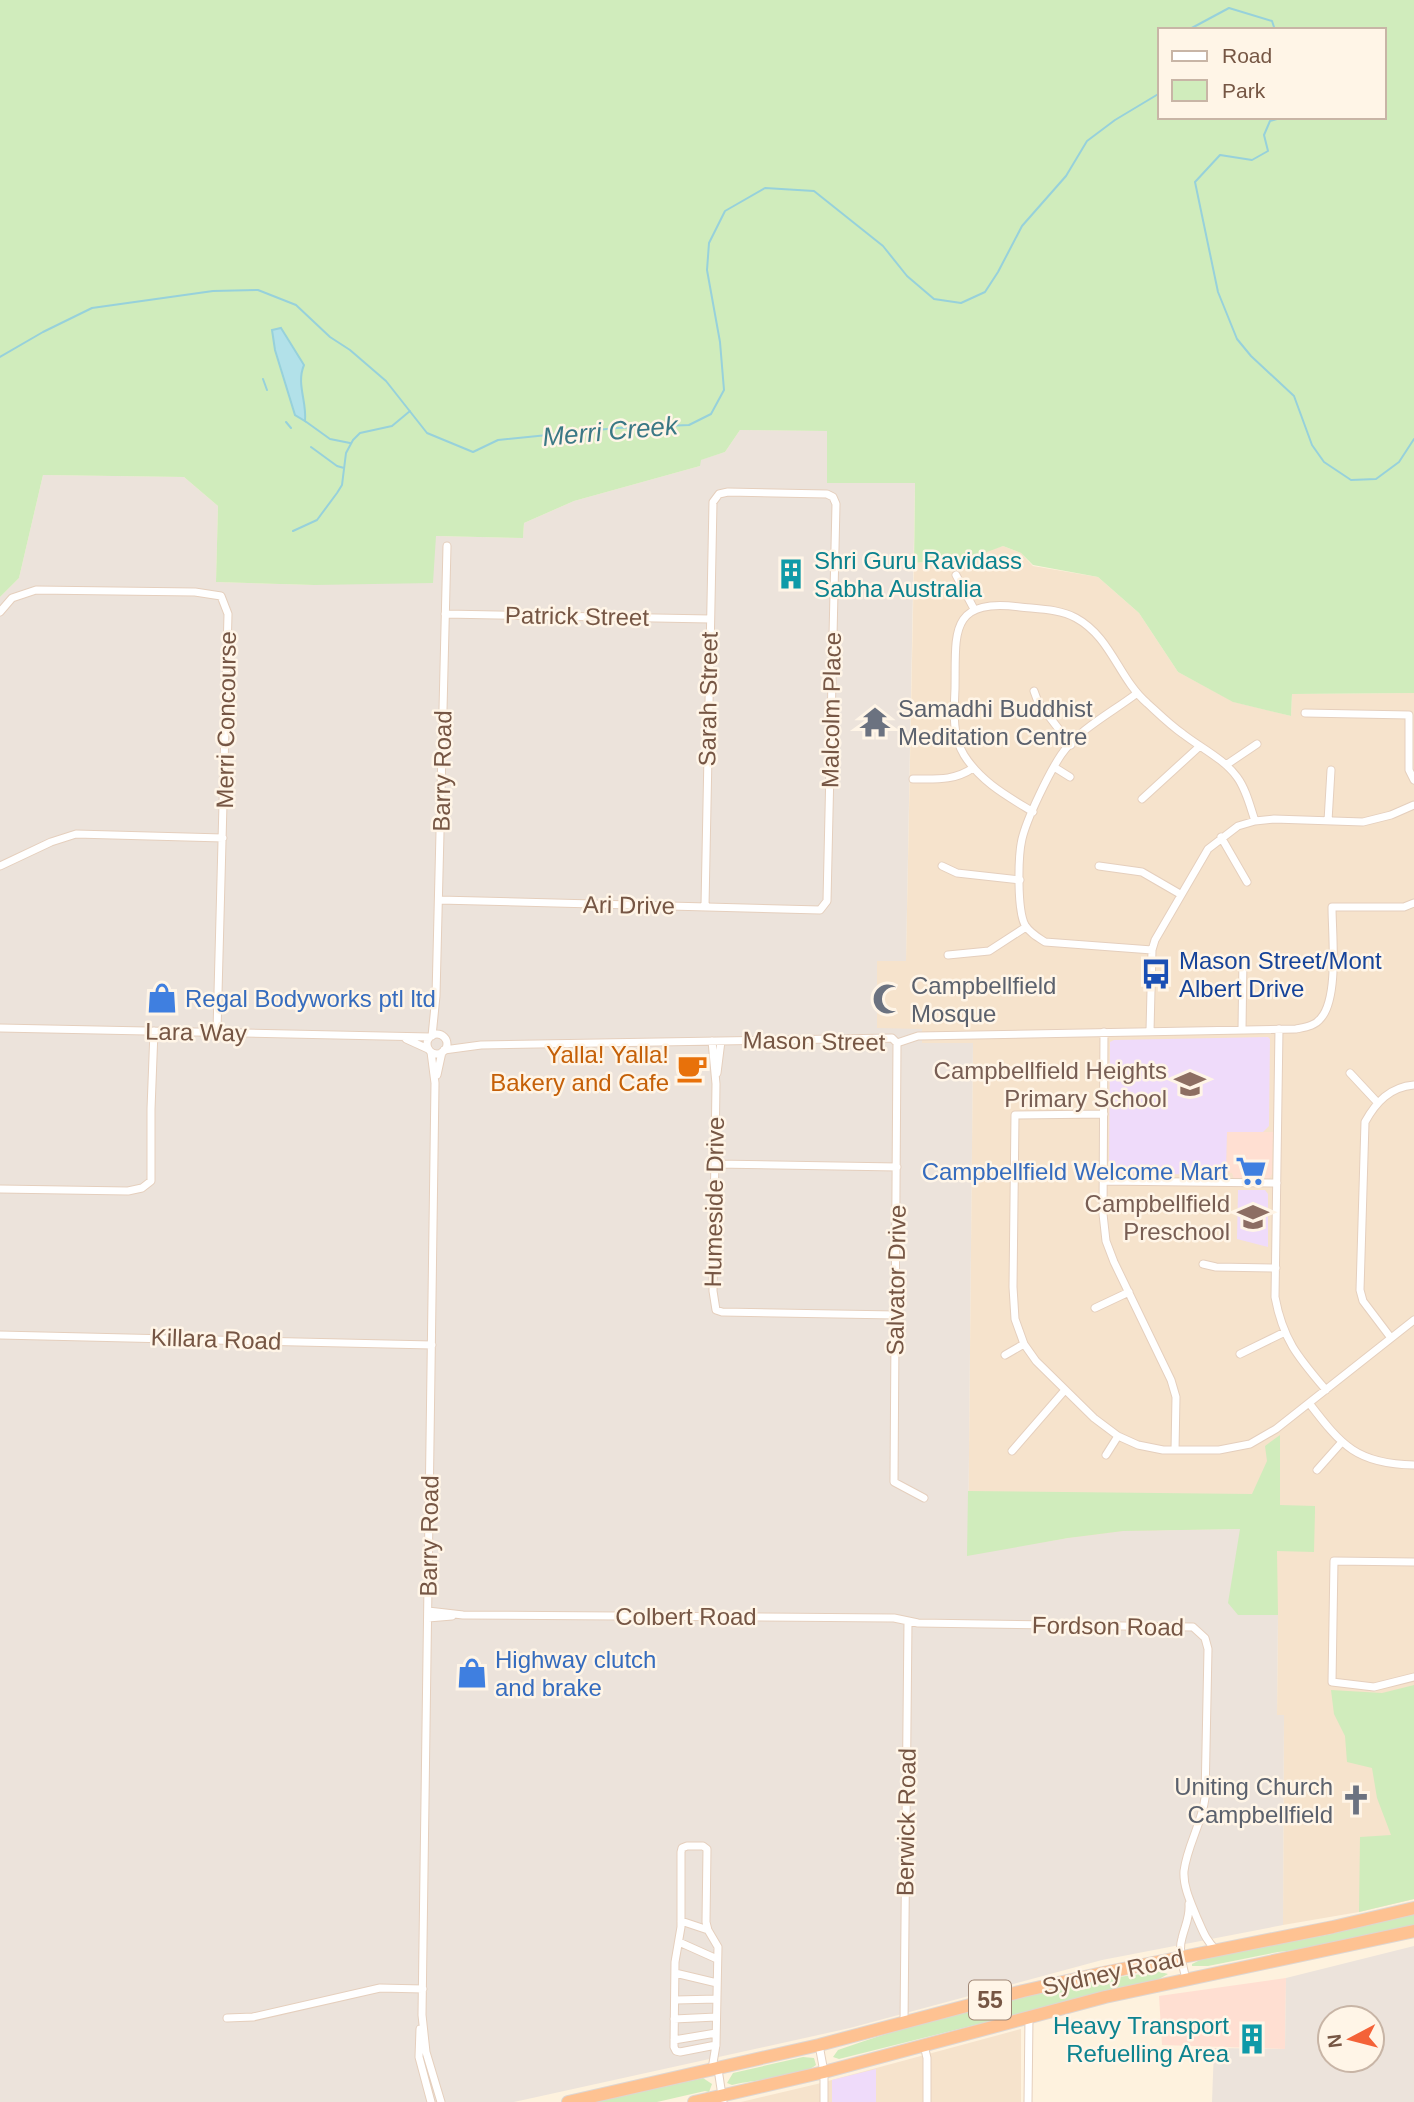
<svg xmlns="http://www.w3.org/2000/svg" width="1414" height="2102" font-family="Arial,sans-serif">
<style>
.residential{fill:#f6e3cc}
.commercial{fill:#ffdfd2}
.industrial{fill:#ece3db;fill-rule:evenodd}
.education{fill:#efdbfa}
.green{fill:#d0ecbc;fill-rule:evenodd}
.water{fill:#b2e1e9;stroke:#97d1db;stroke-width:2}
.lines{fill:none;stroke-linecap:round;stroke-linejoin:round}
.stream{stroke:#97d1db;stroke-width:2}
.minor-casing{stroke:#e5cfbd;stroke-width:9}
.trunk-casing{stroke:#ded6d2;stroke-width:14}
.minor{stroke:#fff;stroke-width:7}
.trunk{stroke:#fec292;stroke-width:12}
.labels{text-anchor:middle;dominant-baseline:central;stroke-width:5;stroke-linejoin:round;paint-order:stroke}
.shield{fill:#fff5e7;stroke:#9f8675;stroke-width:2}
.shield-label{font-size:23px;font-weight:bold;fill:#765644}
.culture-label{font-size:24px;fill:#0d838f;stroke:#fff5e7;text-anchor:start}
.street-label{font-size:24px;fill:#765644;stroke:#fff5e7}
.worship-label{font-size:24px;fill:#5b616d;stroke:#fff5e7;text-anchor:start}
.transit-label{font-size:24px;fill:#164399;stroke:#fff5e7;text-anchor:start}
.shop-label{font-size:24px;fill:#366cbe;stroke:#fff5e7;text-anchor:start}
.food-label{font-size:24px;fill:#c56008;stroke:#fff5e7;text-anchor:end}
.education-label{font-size:24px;fill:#785e54;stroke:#fff5e7;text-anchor:end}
.water-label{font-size:26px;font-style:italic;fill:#3a7885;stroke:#fff5e7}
</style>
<rect width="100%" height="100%" fill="#fef2de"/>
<path class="residential" d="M1003 546 1021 553 1033 566 1098 577 1139 613 1178 672 1234 702 1291 716 1292 694 1414 693V1899L1359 1912 1283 1925 1284 1716 1277 1715 1278 1615H1238L1240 1529 1168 1530 1068 1538 968 1556 973 1043H921L922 1029H877V960H906L914 563 952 561Z
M1021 2029V2102H741L817 2084Z"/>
<path class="commercial" d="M1227 1132H1273L1272 1174 1269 1179H1234L1232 1173 1226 1172Z
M1286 1978 1285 2049 1162 2045 1159 1996Z"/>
<path class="industrial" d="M740 430 828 431V483H915L906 961H877V1028L922 1029V1043H973L968 1555 1068 1538 1123 1531 1241 1529 1239 1615H1278L1277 1715H1284L1283 1925 1102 1960 850 2028 514 2102H0V597L19 578 43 475 184 477 218 506 216 582 314 585 435 536 523 538 524 523 574 501 700 466V460L725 452Z
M1414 1946V2102H1212L1214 2048 1285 2049 1286 1978ZM1372 2018V2060H1330V2018Z"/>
<path class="education" d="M1268 1037 1270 1039 1269 1126 1263 1132H1227L1226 1172 1223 1175 1112 1173 1109 1170 1110 1042 1114 1040Z
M1238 1190H1265L1268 1194V1247L1237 1239Z
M876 2069V2102H832V2080Z"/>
<path class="green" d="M0 0H1414V693L1292 694 1291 716 1233 702 1178 672 1139 613 1098 577 1033 565 1021 553 1003 546 971 558 914 563 915 483H827V431L740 430 725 452 701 460 700 466 574 501 524 523 523 538 436 536 433 583 314 585 216 582 218 506 184 477 43 475 19 578 0 597ZM1160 30H1384V117H1160Z
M1280 1435V1505L1315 1506V1512L1314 1552 1277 1551 1278 1615H1238L1228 1603 1240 1529 1123 1531 1068 1538 967 1556 968 1491 1252 1494 1267 1461 1265 1446Z
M1414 1685V1899L1359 1912 1360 1837 1391 1835 1377 1798 1372 1768 1347 1762 1345 1736 1334 1714 1331 1690 1382 1693Z
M1414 1913V1926L1312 1948 1278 1952 1208 1966H1192V1964L1202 1959 1331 1934Z
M1157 1971 1168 1974 1159 1979 839 2059 833 2057 838 2050C920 2021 1004 2000 1088 1982 1111 1977 1134 1976 1157 1971Z
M803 2057 814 2058 816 2065C801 2077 753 2080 732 2085L727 2083 733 2073Z
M703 2078 712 2084 709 2092 705 2091 657 2102H596Z"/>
<path class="water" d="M281 328 304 365C296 384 307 401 305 421L295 415 275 350 272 330Z"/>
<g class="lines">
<path class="stream" d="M1188 30 1229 8 1272 21 1275 30
M1284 117 1270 121 1264 135 1268 151 1252 160 1220 155 1195 182 1218 292 1237 339 1251 356 1294 396 1312 445 1324 462 1351 480 1376 479 1399 462 1414 439
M0 357 43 332 92 308 213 291 258 290 296 305 330 337 350 350 386 381 427 433 473 452 498 440 617 428 689 425 711 414 724 390 720 342 707 270 709 243 725 211 765 188 814 191 883 246 907 276 934 299 961 303 985 292 998 272 1022 226 1066 176 1087 141 1115 120 1160 93
M263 379 267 390
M305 421 330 439 350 443
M286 422 291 428
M311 447 337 466 344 468
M293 531 317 520 337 493 342 485 346 453 353 440 360 433 392 426 410 411"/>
<g class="minor-casing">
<path id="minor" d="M956 575 974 609
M0 612 12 598 36 590 195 592 221 596 228 614 217 1031
M445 614 710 619
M1034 691 1038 702 1071 745
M1136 694C1111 713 1079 729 1061 755 1049 773 1027 818 1022 839 1018 856 1017 910 1025 925 1030 933 1037 937 1045 942L1152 950
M1305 713 1409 715V770L1414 780
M1226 765 1257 744
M1054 767 1070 777
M913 779C936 779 954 781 973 768
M1142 799 1200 746
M1033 812C1007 796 981 782 964 755 952 735 954 712 955 689 956 633 948 598 1020 607 1038 609 1060 609 1076 618 1111 637 1119 679 1147 703 1159 714 1170 725 1183 734 1201 748 1224 759 1237 777 1246 789 1250 806 1255 821
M1328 821 1331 770
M1221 837 1247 882
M0 866 51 842 76 834 223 838
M942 866 957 873 1020 880
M1099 866 1142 872 1180 894
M439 900 820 910 827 901 836 504 833 497 827 494 728 492 719 494 713 502 705 906
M948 955 989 951 1026 927
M0 1028 430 1037
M1279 1029 1275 1297C1283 1340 1298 1357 1326 1390
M1242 1030 1243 958
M1150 1031 1152 950 1155 940 1208 849 1238 826 1255 821 1274 819 1363 822 1391 815 1414 805
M1104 1032 1103 1214 1106 1241 1114 1262 1171 1380 1176 1397 1175 1450
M427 1044a10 10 0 1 1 20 0a10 10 0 1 1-20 0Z
M432 1036 436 996 447 546
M406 1039 428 1049
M712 1041 716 1084 713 1291 716 1310 722 1312 896 1315
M897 1043 894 1482 924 1498
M444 1050 481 1045 892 1038 897 1043 918 1036 1296 1029C1306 1027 1315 1026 1321 1018 1339 997 1332 934 1332 907H1404L1414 903
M431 1052 435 1083 422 2015 426 2052 441 2102
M717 1073 721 1041
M1350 1073 1377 1102
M437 1075 442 1052
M1104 1114 1015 1115 1013 1287 1015 1319 1024 1344 1036 1361 1094 1418 1118 1436 1138 1445 1163 1450H1219L1250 1444 1276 1429 1414 1320
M715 1164 897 1167
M1103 1181 1277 1183
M0 1189 128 1191 142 1188 151 1181V1109L154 1031
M1203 1264 1216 1267 1276 1268
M1095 1308 1129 1292
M0 1335 432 1345
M1391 1338 1363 1301 1360 1290 1365 1122C1376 1102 1390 1087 1414 1085
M1240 1354 1283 1333
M1005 1355 1024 1344
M1309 1403C1342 1446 1357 1464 1414 1465
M1012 1451 1065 1390
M1106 1455 1118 1436
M1317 1470 1341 1443
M1414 1562 1334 1561 1332 1682 1374 1687 1414 1677
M428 1611 463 1615 894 1618 918 1623 1193 1627 1205 1638 1208 1649 1205 1798C1202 1823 1187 1846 1184 1871 1183 1887 1191 1903 1197 1918 1203 1931 1205 1939 1216 1950
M428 1618 452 1616
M681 1921 708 1930
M679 1942 717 1959
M675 1973 717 1983
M1186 1979C1183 1966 1178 1951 1182 1938 1185 1925 1190 1918 1189 1904
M676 2000 717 1999
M227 2018 253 2017 380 1988 423 1989
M674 2019 716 2017
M904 2023 908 1621
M420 2029 419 2057 431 2102
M674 2040 716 2033
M819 2045 824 2072V2102
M924 2045 927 2058V2102
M712 2069 716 2045 718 1947 708 1930 706 1922 707 1849 703 1846H687L682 1848 681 1852V1927L675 1962 674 2047 676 2051 680 2052 716 2045
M718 2069 723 2102
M1028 2102 1029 2017"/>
</g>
<g class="trunk-casing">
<path id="trunk" d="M568 2102 819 2045 1023 1991 1098 1974 1333 1927 1414 1908
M694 2102 824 2072 1105 1997 1414 1931"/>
</g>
<use href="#minor" class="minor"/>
<use href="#trunk" class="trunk"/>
</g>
<defs>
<g id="building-bare" transform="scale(2.415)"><path d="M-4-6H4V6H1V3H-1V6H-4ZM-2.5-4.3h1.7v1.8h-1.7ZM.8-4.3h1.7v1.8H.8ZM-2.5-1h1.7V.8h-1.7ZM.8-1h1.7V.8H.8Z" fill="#0f9aa8" stroke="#fff5e7" stroke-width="2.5" paint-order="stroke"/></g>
<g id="temple-bare" transform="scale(2.415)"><path d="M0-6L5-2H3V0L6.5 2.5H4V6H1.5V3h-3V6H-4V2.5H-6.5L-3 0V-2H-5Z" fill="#6b7280" stroke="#fff5e7" stroke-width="2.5" paint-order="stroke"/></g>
<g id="bus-bare" transform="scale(2.415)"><path d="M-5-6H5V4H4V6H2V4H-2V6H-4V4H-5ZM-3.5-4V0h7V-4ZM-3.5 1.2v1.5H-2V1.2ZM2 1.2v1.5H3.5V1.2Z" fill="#1a4fb4" stroke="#fff5e7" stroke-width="2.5" paint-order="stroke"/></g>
<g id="shop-bare" transform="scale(2.415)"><path d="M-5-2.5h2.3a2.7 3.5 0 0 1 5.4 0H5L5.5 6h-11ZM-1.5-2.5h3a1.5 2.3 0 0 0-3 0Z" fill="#3f7fe0" stroke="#fff5e7" stroke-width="2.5" paint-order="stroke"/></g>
<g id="mosque-bare" transform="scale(2.415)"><path d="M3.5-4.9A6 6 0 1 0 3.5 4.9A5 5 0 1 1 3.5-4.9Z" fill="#6b7280" stroke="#fff5e7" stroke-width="2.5" paint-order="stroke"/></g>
<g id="cafe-bare" transform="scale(2.415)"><path d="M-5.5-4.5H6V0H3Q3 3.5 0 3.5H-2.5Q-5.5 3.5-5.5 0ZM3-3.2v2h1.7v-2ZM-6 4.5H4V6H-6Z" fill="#e8710a" stroke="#fff5e7" stroke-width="2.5" paint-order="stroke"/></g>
<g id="school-bare" transform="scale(2.415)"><path d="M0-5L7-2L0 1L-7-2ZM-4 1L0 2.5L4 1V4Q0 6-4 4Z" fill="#8d6e63" stroke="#fff5e7" stroke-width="2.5" paint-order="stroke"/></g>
<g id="supermarket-bare" transform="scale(2.415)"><path d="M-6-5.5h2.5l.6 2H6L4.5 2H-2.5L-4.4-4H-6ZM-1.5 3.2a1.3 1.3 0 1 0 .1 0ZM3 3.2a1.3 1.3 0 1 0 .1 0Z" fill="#3f7fe0" stroke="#fff5e7" stroke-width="2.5" paint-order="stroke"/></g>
<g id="church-bare" transform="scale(2.415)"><path d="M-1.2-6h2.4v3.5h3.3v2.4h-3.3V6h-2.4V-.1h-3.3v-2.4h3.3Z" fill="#6b7280" stroke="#fff5e7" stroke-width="2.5" paint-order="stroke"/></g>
</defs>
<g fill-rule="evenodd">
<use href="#building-bare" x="791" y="574"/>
<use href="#temple-bare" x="875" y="722"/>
<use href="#bus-bare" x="1156" y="974"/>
<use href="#shop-bare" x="162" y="998"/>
<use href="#mosque-bare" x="888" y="999"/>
<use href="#cafe-bare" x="692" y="1068"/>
<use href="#school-bare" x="1190" y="1084"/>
<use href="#supermarket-bare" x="1251" y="1171"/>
<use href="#school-bare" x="1253" y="1217"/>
<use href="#shop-bare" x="472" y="1673"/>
<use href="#church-bare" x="1356" y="1800"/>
<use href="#building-bare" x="1252" y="2039"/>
</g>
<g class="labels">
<rect class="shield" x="969" y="1980.5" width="42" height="39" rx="5"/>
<g class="shield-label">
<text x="990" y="2000">55</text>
</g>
<g class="culture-label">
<text x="814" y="560">Shri Guru Ravidass<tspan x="814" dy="28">Sabha Australia</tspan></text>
<text x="1229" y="2025" text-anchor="end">Heavy Transport<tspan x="1229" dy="28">Refuelling Area</tspan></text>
</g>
<g class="street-label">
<text transform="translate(577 616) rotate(1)">Patrick Street</text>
<text transform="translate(708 699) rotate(-89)">Sarah Street</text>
<text transform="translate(831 710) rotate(-89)">Malcolm Place</text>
<text transform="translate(226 720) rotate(-89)">Merri Concourse</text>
<text transform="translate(442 771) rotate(-89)">Barry Road</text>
<text transform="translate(629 905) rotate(1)">Ari Drive</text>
<text transform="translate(196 1032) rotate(1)">Lara Way</text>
<text transform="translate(814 1041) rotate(1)">Mason Street</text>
<text transform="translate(714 1202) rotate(-89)">Humeside Drive</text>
<text transform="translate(896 1280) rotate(-89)">Salvator Drive</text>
<text transform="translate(216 1339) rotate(2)">Killara Road</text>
<text transform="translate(429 1536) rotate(-89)">Barry Road</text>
<text x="686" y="1616">Colbert Road</text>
<text transform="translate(1108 1626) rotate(1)">Fordson Road</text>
<text transform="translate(906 1822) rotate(-89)">Berwick Road</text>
<text transform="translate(1113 1972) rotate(-12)">Sydney Road</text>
</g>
<g class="worship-label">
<text x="898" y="708">Samadhi Buddhist<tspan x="898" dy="28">Meditation Centre</tspan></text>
<text x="911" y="985">Campbellfield<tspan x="911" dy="28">Mosque</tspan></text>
<text x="1333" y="1786" text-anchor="end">Uniting Church<tspan x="1333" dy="28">Campbellfield</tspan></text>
</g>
<g class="transit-label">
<text x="1179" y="960">Mason Street/Mont<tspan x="1179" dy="28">Albert Drive</tspan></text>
</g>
<g class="shop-label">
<text x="185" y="998">Regal Bodyworks ptl ltd</text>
<text x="1228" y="1171" text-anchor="end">Campbellfield Welcome Mart</text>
<text x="495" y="1659">Highway clutch<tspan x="495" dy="28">and brake</tspan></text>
</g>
<g class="food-label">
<text x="669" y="1054">Yalla! Yalla!<tspan x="669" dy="28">Bakery and Cafe</tspan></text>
</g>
<g class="education-label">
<text x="1167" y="1070">Campbellfield Heights<tspan x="1167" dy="28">Primary School</tspan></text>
<text x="1230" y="1203">Campbellfield<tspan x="1230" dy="28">Preschool</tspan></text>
</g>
<g class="water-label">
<text transform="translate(610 431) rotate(-5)">Merri Creek</text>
</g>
</g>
<rect x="1158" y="28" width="228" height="91" fill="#fff5e7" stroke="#c8b5a6" stroke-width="2"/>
<rect x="1172" y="51" width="35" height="10" fill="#ffffff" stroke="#c8b5a6" stroke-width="2"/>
<text x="1222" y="63" font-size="21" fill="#765644">Road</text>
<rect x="1172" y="80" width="35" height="21" fill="#d0ecbc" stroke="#c8b5a6" stroke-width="2"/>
<text x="1222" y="98" font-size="21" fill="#765644">Park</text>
<g transform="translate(1351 2039) rotate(263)"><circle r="33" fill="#fff5e7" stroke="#c8b5a6" stroke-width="2"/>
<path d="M0-5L12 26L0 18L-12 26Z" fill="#f46238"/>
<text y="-10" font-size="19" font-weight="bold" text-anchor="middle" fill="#765644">N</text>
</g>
</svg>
